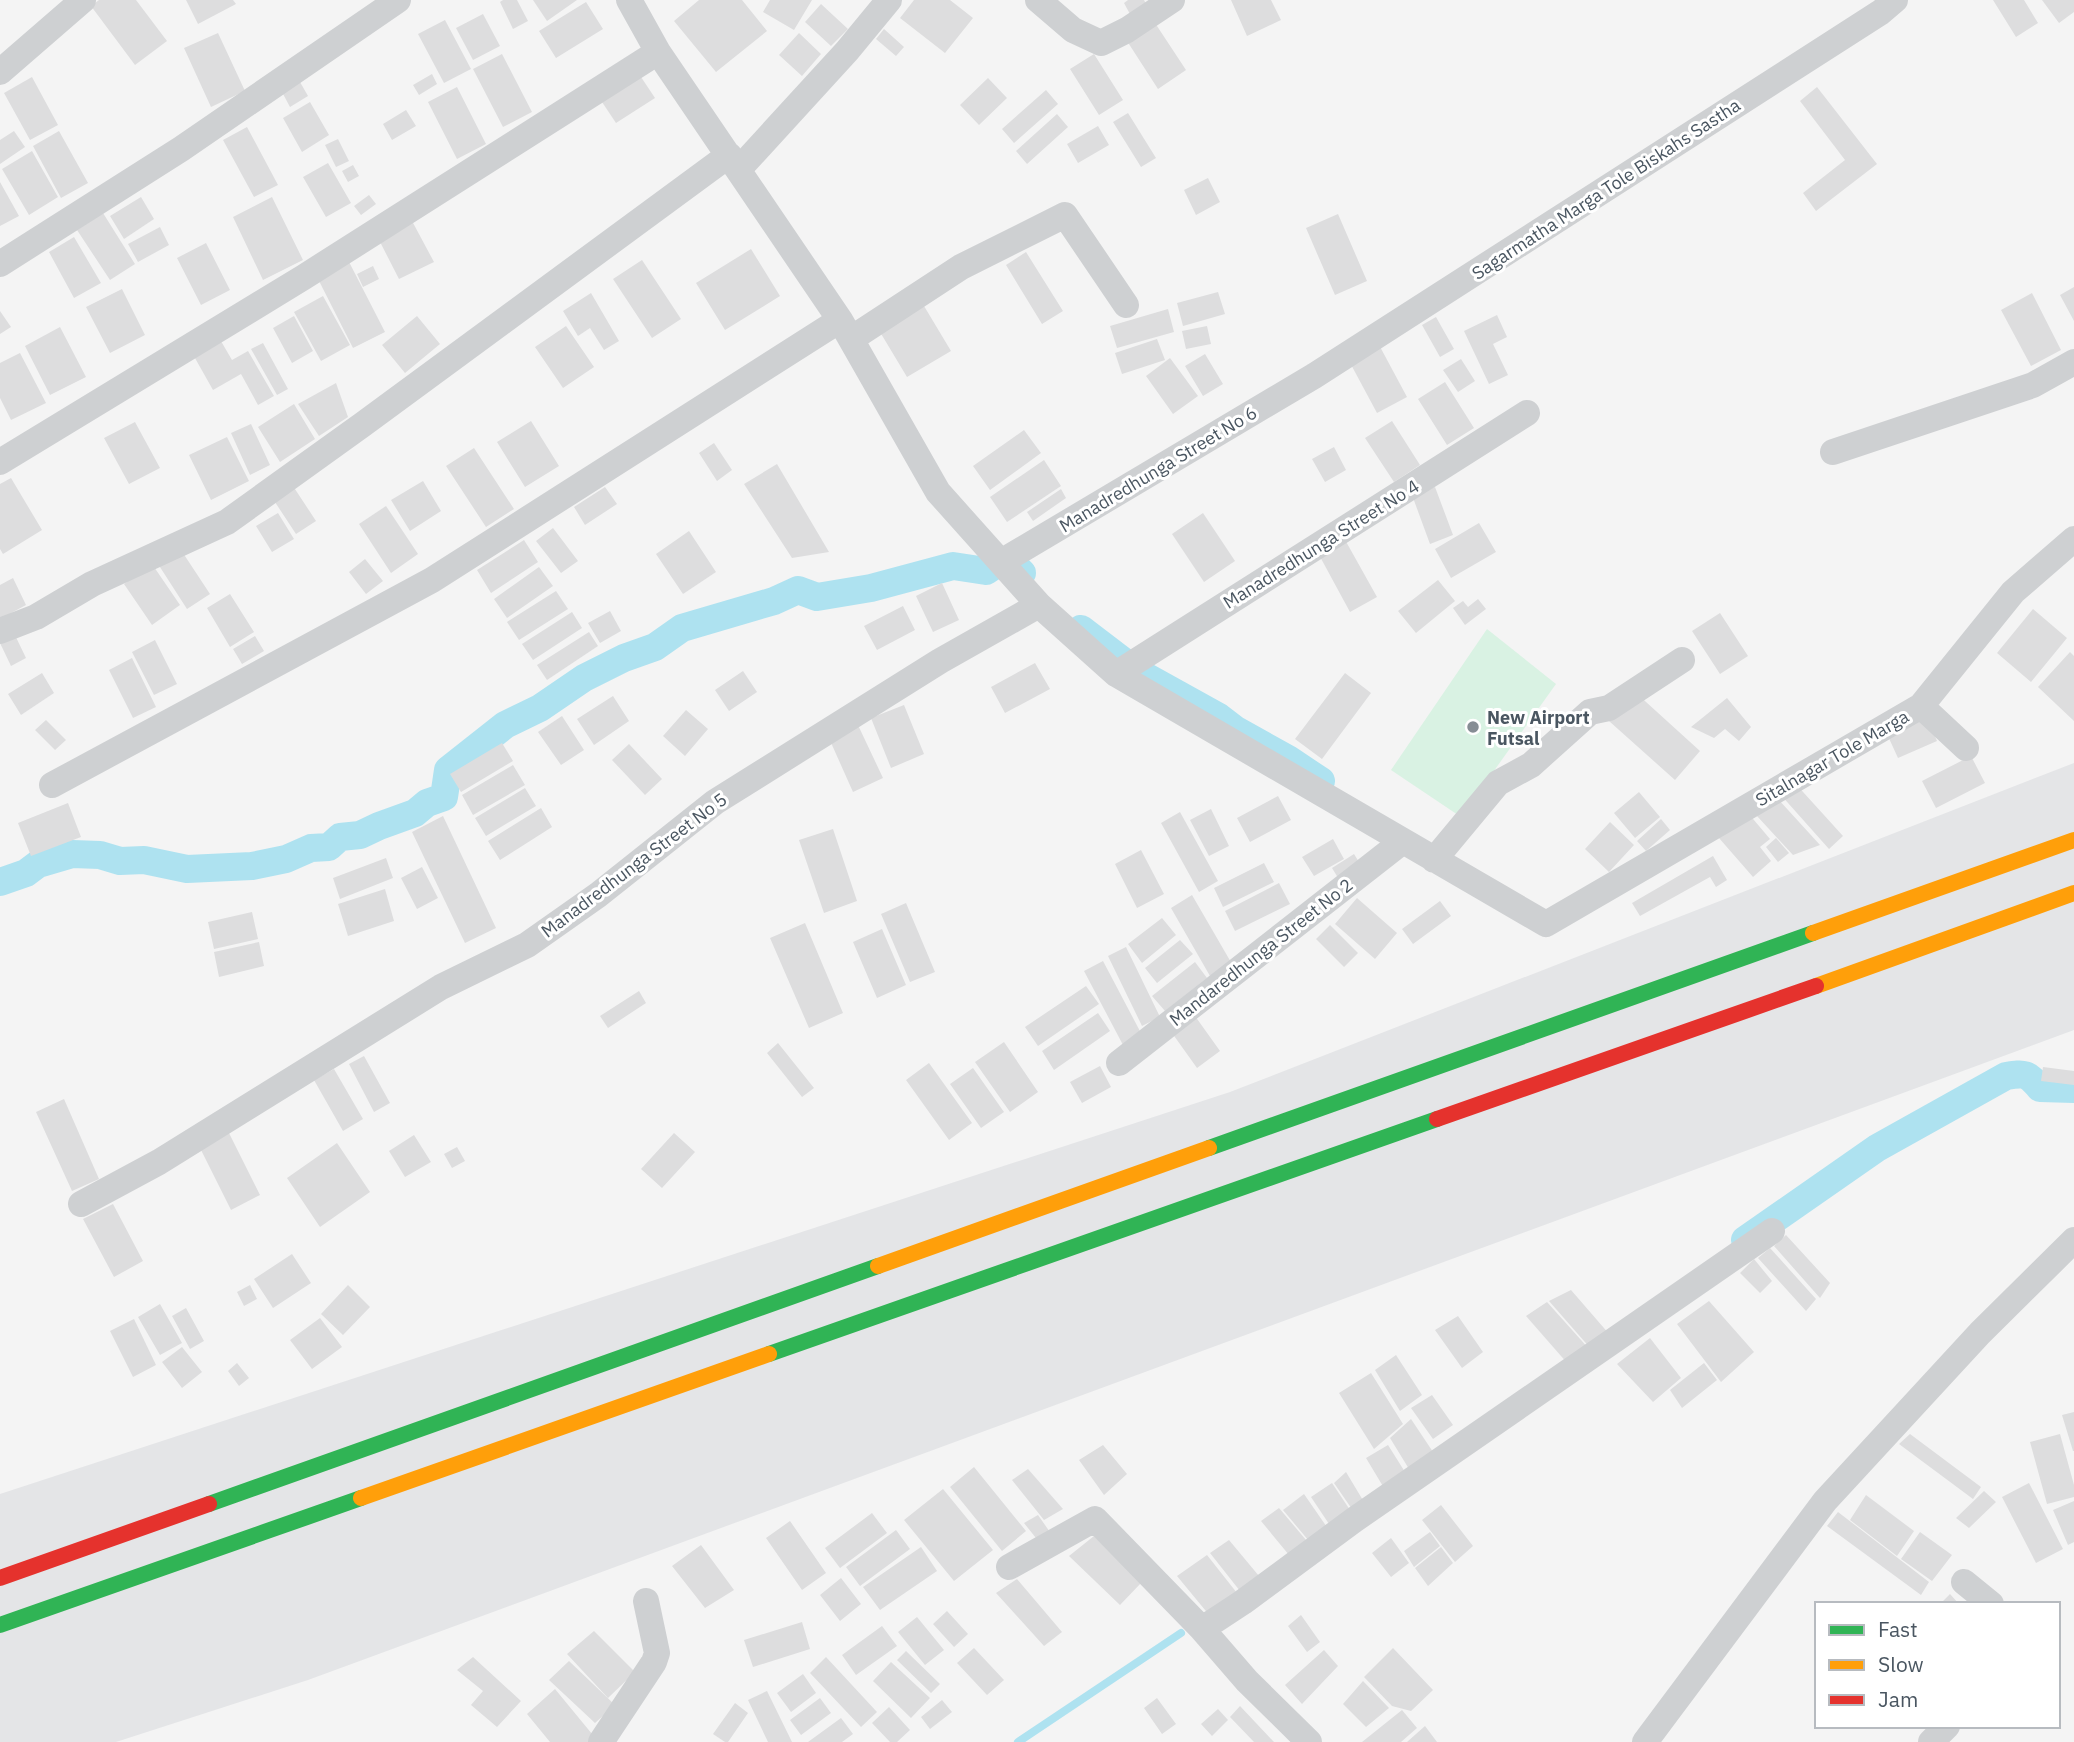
<svg xmlns="http://www.w3.org/2000/svg" width="2074" height="1742" font-family="'IBM Plex Sans',sans-serif">
<style>
.airport{fill:#e4e5e7}
.pitch{fill:#d9f2e3}
.lines{fill:none;stroke-linecap:round;stroke-linejoin:round}
.stream{stroke:#aee2f0;stroke-width:8}
.canal{stroke:#aee2f0;stroke-width:28}
.building{fill:#ddddde}
.street{stroke:#ced0d2;stroke-width:26}
.fast{stroke:#30b455;stroke-width:16}
.slow{stroke:#ff9f0a;stroke-width:16}
.jam{stroke:#e5322d;stroke-width:16}
.poi-dot{fill:#868d94;stroke:#fff;stroke-width:2.5}
.labels{text-anchor:middle;dominant-baseline:central;stroke-width:6;stroke-linejoin:round;paint-order:stroke}
.street-label{font-size:18px;fill:#4a5661;stroke:#fff}
.poi-label{font-size:18px;font-weight:bold;fill:#4a5661;stroke:#fff;text-anchor:start}
</style>
<rect width="100%" height="100%" fill="#f4f4f4"/>
<path class="airport" d="M2074 763V1030L308 1680 116 1742H0V1494L1230 1092Z"/>
<path class="pitch" d="M1487 629 1556 684 1461 817 1391 770Z"/>
<g class="lines">
<path class="stream" d="M1018 1742 1181 1633"/>
<path class="canal" d="M1081 629 1136 671 1219 717 1236 730 1288 759 1321 781
M0 882 26 873 38 864 72 854 100 855 120 861 144 860 187 869 252 866 286 859 311 848 329 847 340 837 360 835 379 826 415 813 427 803 444 797 448 770 505 725 540 708 584 678 624 658 655 647 682 628 774 601 798 590 817 597 871 588 953 566 986 571 995 565 1010 561 1022 573
M1745 1240 1877 1148 2006 1076C2025 1073 2027 1073 2040 1088L2074 1089"/>
</g>
<path class="building" d="M99 0H136L167 41 135 65 91 6Z
M186 0H233L236 4 198 24Z
M503 0H517L528 21 513 29 500 2Z
M533 0H577L547 21Z
M699 0H742L767 31 716 72 674 21Z
M770 0H812L794 30 763 12Z
M914 0H950L973 18 945 53 900 18Z
M1128 0H1144L1147 6 1131 16 1124 3Z
M1231 0H1271L1281 20 1247 36Z
M1993 0H2024L2038 23 2016 37Z
M2042 0H2074V12L2059 23Z
M586 2 603 29 556 58 539 31Z
M821 4 848 29 831 46 805 22Z
M483 14 500 46 473 60 456 28Z
M445 20 471 69 444 83 418 34Z
M1155 23 1186 70 1158 89 1127 41Z
M884 29 904 47 896 56 876 39Z
M218 33 245 91 211 107 184 48Z
M799 33 821 54 802 76 779 55Z
M502 54 532 112 503 127 473 69Z
M1094 54 1123 100 1099 115 1070 69Z
M432 74 437 84 419 95 413 85Z
M639 74 655 98 616 123 600 99Z
M32 77 58 125 30 140 4 93Z
M988 78 1007 98 979 125 960 105Z
M300 82 308 96 290 107 282 92Z
M457 87 486 144 457 159 428 102Z
M1817 87 1877 164 1816 211 1803 193 1845 160 1800 101Z
M1046 90 1058 104 1014 143 1002 129Z
M310 102 329 135 302 152 283 118Z
M406 110 416 126 392 140 383 124Z
M1128 113 1156 158 1141 167 1113 122Z
M1057 114 1068 127 1027 164 1016 151Z
M1098 126 1109 145 1078 163 1067 144Z
M247 127 278 185 254 197 223 140Z
M14 131 25 147 0 164V140Z
M59 131 88 183 61 198 33 146Z
M338 139 349 161 336 167 325 145Z
M32 151 58 197 29 215 2 169Z
M328 163 351 203 326 217 303 177Z
M353 165 359 176 348 182 342 171Z
M1208 178 1220 202 1196 215 1184 190Z
M0 182 19 216 0 226Z
M369 195 376 204 361 215 354 206Z
M141 197 154 219 124 239 110 216Z
M272 197 303 260 263 280 233 217Z
M103 213 135 264 110 280 77 230Z
M1338 214 1367 281 1335 295 1306 228Z
M412 221 434 262 399 279 378 238Z
M160 227 169 245 138 262 128 244Z
M74 237 101 283 74 298 49 252Z
M206 243 230 290 201 305 177 258Z
M751 249 780 296 725 330 696 283Z
M1026 252 1063 311 1042 324 1006 265Z
M347 258 385 332 353 348 316 275Z
M642 260 681 319 652 338 613 279Z
M373 266 379 279 363 287 357 274Z
M2074 287V321L2060 295Z
M122 289 145 335 110 353 86 307Z
M1218 292 1225 314 1183 326 1177 303Z
M591 293 619 341 604 350 590 328 578 336 563 311Z
M2032 293 2061 350 2031 366 2001 310Z
M323 296 350 345 321 361 294 312Z
M924 306 951 351 907 377 880 332Z
M1168 309 1174 332 1117 348 1110 326Z
M0 311 11 327 0 334Z
M1497 315 1507 337 1493 344 1508 375 1489 384 1464 331Z
M294 316 313 351 292 363 273 328Z
M417 316 440 344 405 373 382 345Z
M1436 317 1454 349 1440 357 1422 325Z
M566 326 594 367 563 388 535 347Z
M1207 326 1211 344 1186 349 1182 331Z
M60 327 86 377 50 395 25 346Z
M218 336 232 360 248 351 274 396 258 405 241 374 213 390 191 351Z
M1157 339 1165 360 1122 374 1115 353Z
M263 343 288 389 277 395 251 349Z
M1378 343 1407 397 1377 413 1348 359Z
M20 353 46 403 11 420 0 398V363Z
M1205 354 1223 384 1203 396 1185 366Z
M1170 358 1198 396 1173 414 1146 376Z
M1461 359 1475 381 1458 392 1443 370Z
M1445 382 1474 428 1447 445 1418 399Z
M336 383 348 417 319 436 298 404Z
M294 404 315 439 280 462 258 427Z
M531 421 559 466 525 487 497 442Z
M1392 421 1420 465 1394 482 1365 438Z
M135 422 160 468 129 484 104 438Z
M251 424 270 465 250 475 231 433Z
M1024 430 1041 453 990 490 973 466Z
M227 437 249 481 211 500 189 455Z
M714 443 732 470 717 481 699 453Z
M1334 447 1346 470 1325 482 1312 459Z
M474 448 514 509 486 527 446 466Z
M1044 460 1061 486 1007 522 990 497Z
M777 464 829 552 792 558 744 484Z
M11 478 42 530 3 554 0 549V484Z
M423 481 441 511 410 531 391 500Z
M291 483 316 521 296 534 271 496Z
M605 487 617 504 585 525 574 507Z
M1435 487 1453 535 1430 544 1412 495Z
M1061 489 1066 498 1033 521 1027 512Z
M386 506 418 554 391 573 359 524Z
M278 513 294 539 272 552 256 526Z
M1203 513 1235 561 1204 582 1172 534Z
M1479 523 1496 552 1451 578 1435 549Z
M553 528 578 561 561 573 536 541Z
M689 531 716 572 683 594 656 554Z
M1344 538 1377 597 1350 612 1318 553Z
M524 540 538 562 491 593 477 570Z
M181 550 210 594 187 609 158 564Z
M365 559 383 581 366 594 349 572Z
M152 564 180 605 152 625 124 584Z
M539 567 553 586 507 618 494 599Z
M13 578 26 605 0 619V585Z
M1438 580 1455 601 1416 633 1398 611Z
M942 583 959 620 933 632 916 596Z
M556 591 568 609 519 640 507 622Z
M230 594 254 632 230 647 207 608Z
M1478 599 1486 609 1465 625 1453 608 1463 601 1468 607Z
M903 606 915 630 877 650 864 626Z
M2033 609 2067 638 2031 682 1997 653Z
M610 611 621 631 600 643 588 623Z
M572 612 582 628 533 660 522 644Z
M1720 613 1748 656 1720 674 1692 631Z
M13 631 26 658 11 666 0 643Z
M589 632 598 646 547 680 537 665Z
M255 636 264 651 242 664 233 649Z
M155 640 177 684 154 695 132 652Z
M2070 652 2074 656V721L2038 687Z
M132 658 156 707 133 718 109 670Z
M1035 663 1050 689 1005 713 991 687Z
M743 671 757 692 729 711 715 690Z
M42 673 54 693 21 715 8 694Z
M1345 673 1371 693 1322 759 1295 739Z
M1635 692 1700 751 1675 780 1609 721Z
M613 696 629 721 594 745 577 719Z
M1727 698 1751 727 1739 741 1725 729 1714 738 1691 727Z
M904 705 924 754 891 768 871 718Z
M686 710 708 729 685 756 663 736Z
M562 716 584 750 561 765 538 732Z
M1927 717 1937 741 1898 758 1887 734Z
M46 720 66 740 55 750 35 730Z
M857 723 883 778 853 792 828 736Z
M502 743 513 761 461 792 450 774Z
M629 744 662 779 645 795 612 760Z
M1971 756 1985 783 1936 808 1922 781Z
M513 765 525 785 473 815 462 795Z
M1794 782 1843 836 1829 849 1780 794Z
M525 788 536 806 486 836 475 818Z
M1639 792 1660 817 1635 838 1614 813Z
M1278 796 1291 820 1250 842 1237 818Z
M1777 798 1820 845 1793 855 1757 816Z
M68 803 81 837 31 856 18 823Z
M541 808 552 827 500 860 488 841Z
M1211 809 1229 846 1209 856 1190 820Z
M1180 812 1218 881 1199 892 1161 823Z
M1748 813 1770 839 1760 847 1771 861 1753 877 1719 838Z
M443 816 496 928 465 943 412 832Z
M1661 819 1670 830 1646 851 1637 841Z
M1610 822 1634 845 1609 872 1585 849Z
M833 829 857 901 824 913 799 840Z
M1776 838 1789 853 1778 862 1766 847Z
M1333 839 1344 859 1314 876 1302 857Z
M1141 850 1164 894 1137 908 1115 864Z
M1354 854 1362 867 1340 881 1332 868Z
M1713 856 1727 880 1716 887 1710 877 1640 916 1632 903Z
M386 858 393 878 340 899 333 878Z
M1264 863 1274 882 1223 907 1214 888Z
M422 867 438 898 417 909 401 878Z
M1279 883 1290 904 1235 931 1225 911Z
M385 889 394 921 348 936 338 904Z
M1192 895 1232 964 1210 976 1171 908Z
M1357 898 1397 933 1375 959 1335 924Z
M1440 901 1451 916 1413 944 1402 929Z
M906 903 935 972 910 982 881 914Z
M252 912 258 939 214 949 208 922Z
M1162 918 1176 935 1142 963 1128 944Z
M805 923 843 1013 809 1028 770 938Z
M1330 925 1358 953 1344 967 1316 939Z
M882 929 906 985 877 998 853 942Z
M1180 940 1193 954 1157 983 1145 968Z
M259 942 264 966 219 977 214 952Z
M1126 947 1160 1017 1142 1026 1108 956Z
M1103 961 1142 1035 1123 1045 1084 971Z
M1195 962 1207 978 1165 1011 1152 996Z
M1086 986 1099 1004 1038 1046 1025 1027Z
M639 991 646 1003 608 1028 600 1016Z
M1098 1013 1110 1031 1054 1070 1042 1051Z
M1195 1016 1220 1051 1197 1068 1172 1033Z
M1004 1042 1038 1092 1010 1112 975 1062Z
M778 1043 814 1088 802 1097 767 1053Z
M364 1056 390 1103 374 1112 349 1064Z
M929 1063 972 1123 949 1140 906 1080Z
M1100 1066 1111 1087 1082 1103 1070 1082Z
M2043 1067 2074 1071V1085L2041 1081Z
M973 1068 1004 1112 981 1128 950 1084Z
M334 1069 363 1119 343 1131 314 1080Z
M64 1099 99 1179 72 1191 36 1112Z
M227 1129 260 1195 231 1210 198 1144Z
M674 1133 695 1152 662 1188 641 1169Z
M414 1135 431 1162 405 1177 389 1151Z
M337 1143 370 1192 320 1227 287 1178Z
M457 1147 465 1161 452 1168 444 1154Z
M113 1204 143 1261 114 1277 83 1219Z
M1786 1235 1830 1283 1820 1298 1774 1246Z
M1770 1248 1816 1299 1806 1311 1758 1258Z
M292 1254 311 1283 273 1308 254 1279Z
M1754 1259 1772 1281 1760 1293 1740 1273Z
M250 1285 257 1299 244 1306 237 1292Z
M348 1285 370 1307 343 1335 321 1314Z
M1571 1290 1610 1335 1591 1349 1549 1301Z
M1709 1301 1754 1352 1721 1382 1677 1324Z
M1547 1302 1590 1350 1568 1364 1526 1316Z
M160 1304 182 1343 160 1355 138 1317Z
M186 1308 204 1341 190 1349 172 1316Z
M1458 1316 1483 1352 1462 1368 1435 1330Z
M320 1318 342 1347 312 1369 290 1340Z
M134 1319 156 1365 133 1377 110 1331Z
M1650 1338 1681 1378 1653 1402 1617 1364Z
M182 1347 202 1372 182 1388 162 1362Z
M1396 1355 1422 1395 1400 1411 1375 1370Z
M237 1363 249 1378 239 1386 228 1371Z
M1704 1363 1717 1380 1682 1408 1670 1390Z
M1371 1373 1403 1424 1374 1449 1339 1393Z
M1432 1395 1453 1425 1433 1439 1411 1408Z
M2074 1412V1451H2073L2062 1415Z
M1411 1419 1433 1452 1409 1469 1390 1438Z
M1910 1434 1981 1487 1973 1499 1899 1444Z
M2060 1434 2074 1485V1497L2047 1504 2030 1442Z
M1103 1445 1127 1474 1104 1495 1079 1460Z
M1388 1445 1405 1472 1384 1488 1366 1458Z
M974 1467 1026 1531 1002 1551 950 1487Z
M1028 1469 1063 1509 1044 1520 1012 1480Z
M1346 1472 1367 1507 1356 1515 1334 1483Z
M1332 1483 1354 1516 1333 1530 1311 1497Z
M2029 1483 2063 1549 2036 1563 2002 1497Z
M943 1489 993 1550 954 1581 904 1520Z
M1984 1491 1996 1502 1969 1528 1956 1518Z
M1304 1494 1331 1533 1314 1547 1283 1510Z
M1866 1495 1914 1531 1897 1556 1850 1520Z
M2074 1501V1542L2068 1545 2053 1510Z
M1441 1505 1473 1546 1455 1562 1422 1520Z
M1279 1508 1312 1547 1294 1561 1261 1521Z
M1838 1512 1929 1582 1921 1595 1827 1526Z
M872 1513 887 1533 840 1568 825 1548Z
M1038 1515 1052 1535 1040 1543 1024 1523Z
M790 1521 826 1573 802 1590 766 1538Z
M896 1530 910 1549 860 1586 846 1567Z
M1430 1532 1440 1546 1414 1567 1404 1551Z
M1920 1532 1952 1555 1932 1581 1901 1559Z
M1094 1536 1141 1583 1120 1605 1069 1556Z
M1391 1538 1409 1563 1391 1577 1372 1553Z
M1229 1540 1259 1576 1240 1591 1210 1553Z
M701 1545 734 1590 705 1608 672 1566Z
M921 1547 937 1571 880 1610 863 1587Z
M1441 1547 1453 1563 1428 1586 1415 1568Z
M1207 1555 1237 1593 1210 1616 1177 1576Z
M841 1578 861 1604 840 1621 820 1595Z
M1017 1579 1062 1632 1044 1646 996 1593Z
M1950 1594 1959 1604H1940Z
M947 1611 968 1634 954 1647 933 1624Z
M1301 1615 1320 1642 1307 1652 1288 1626Z
M917 1617 944 1650 925 1665 898 1632Z
M802 1622 810 1649 753 1667 744 1640Z
M882 1626 897 1646 856 1675 842 1655Z
M594 1631 635 1672 608 1698 567 1654Z
M974 1648 1004 1680 987 1695 957 1663Z
M1393 1648 1433 1690 1411 1711 1392 1706 1364 1677Z
M1324 1650 1338 1666 1302 1704 1285 1685Z
M906 1651 940 1684 931 1693 897 1660Z
M473 1657 521 1701 497 1727 471 1705 483 1691 457 1670Z
M826 1657 877 1712 861 1727 810 1673Z
M569 1661 615 1705 595 1723 549 1680Z
M891 1662 930 1698 911 1718 873 1681Z
M803 1674 816 1693 791 1712 777 1693Z
M1363 1681 1389 1708 1366 1727 1343 1704Z
M555 1689 597 1740 594 1742H550L527 1714Z
M767 1691 792 1742H768L748 1700Z
M820 1698 831 1713 801 1735 790 1720Z
M1157 1698 1176 1724 1162 1734 1144 1708Z
M942 1700 952 1712 930 1729 921 1717Z
M735 1703 748 1713 728 1742H725L713 1734Z
M1240 1706 1274 1742H1254L1230 1717Z
M889 1707 910 1730 897 1742H890L872 1723Z
M1218 1709 1228 1720 1212 1736 1201 1724Z
M1402 1710 1417 1728 1401 1742H1362Z
M841 1718 853 1734 842 1742H808Z
M1425 1726 1437 1742H1407Z"/>
<g class="lines">
<path class="street" d="M629 0 658 52 840 320 938 492 1039 605 1116 674 1546 924 1921 706 2013 592 2074 539
M1038 0 1073 30 1101 43 1127 30 1172 0
M0 72 83 0
M739 169 847 51 889 0
M0 264 181 149 398 0
M851 339 961 267 1065 215 1126 305
M1833 452 2033 385 2074 362
M0 462 304 277 658 52
M1001 562 1314 376 1881 12 1895 0
M0 631 36 617 92 584 227 522 362 425 729 155
M1116 674 1527 413
M1921 706 1966 748
M52 785 432 580 840 320
M1434 860 1498 783 1531 765 1590 712 1609 708 1682 660
M1119 1063 1403 841
M81 1204 159 1162 441 987 527 945 598 895 715 802 940 661 1039 605
M1009 1567 1095 1519 1202 1629
M1964 1582 1991 1604
M601 1742 654 1662 657 1653 646 1601
M1309 1742 1247 1681 1202 1629 1243 1602 1354 1520 1772 1231
M1645 1742 1825 1501 1980 1333 2074 1240
M1931 1742 1947 1726"/>
<path class="fast" d="M1209 1148 1813 933
M769 1354 1437 1119
M209 1504 878 1266
M0 1625 361 1498"/>
<path class="slow" d="M1813 933 2074 840
M1816 986 2074 893
M878 1266 1209 1148
M361 1498 769 1354"/>
<path class="jam" d="M1437 1119 1816 986
M0 1578 209 1504"/>
</g>
<circle class="poi-dot" cx="1473" cy="727" r="7"/>
<g class="labels">
<g class="street-label">
<text transform="translate(1606 189) rotate(-33)">Sagarmatha Marga Tole Biskahs Sastha</text>
<text transform="translate(1158 469) rotate(-31)">Manadredhunga Street No 6</text>
<text transform="translate(1321 544) rotate(-32)">Manadredhunga Street No 4</text>
<text transform="translate(1832 758) rotate(-30)">Sitalnagar Tole Marga</text>
<text transform="translate(634 865) rotate(-37)">Manadredhunga Street No 5</text>
<text transform="translate(1261 952) rotate(-38)">Mandaredhunga Street No 2</text>
</g>
<g class="poi-label">
<text x="1487" y="717">New Airport<tspan x="1487" dy="21">Futsal</tspan></text>
</g>
</g>
<rect x="1815" y="1602" width="245" height="126" fill="#ffffff" stroke="#b7bbc0" stroke-width="2"/>
<rect x="1829" y="1625" width="35" height="10" fill="#30b455" stroke="#b7bbc0" stroke-width="2"/>
<text x="1878" y="1637" font-size="21" fill="#4a5661">Fast</text>
<rect x="1829" y="1660" width="35" height="10" fill="#ff9f0a" stroke="#b7bbc0" stroke-width="2"/>
<text x="1878" y="1672" font-size="21" fill="#4a5661">Slow</text>
<rect x="1829" y="1695" width="35" height="10" fill="#e5322d" stroke="#b7bbc0" stroke-width="2"/>
<text x="1878" y="1707" font-size="21" fill="#4a5661">Jam</text>
</svg>
